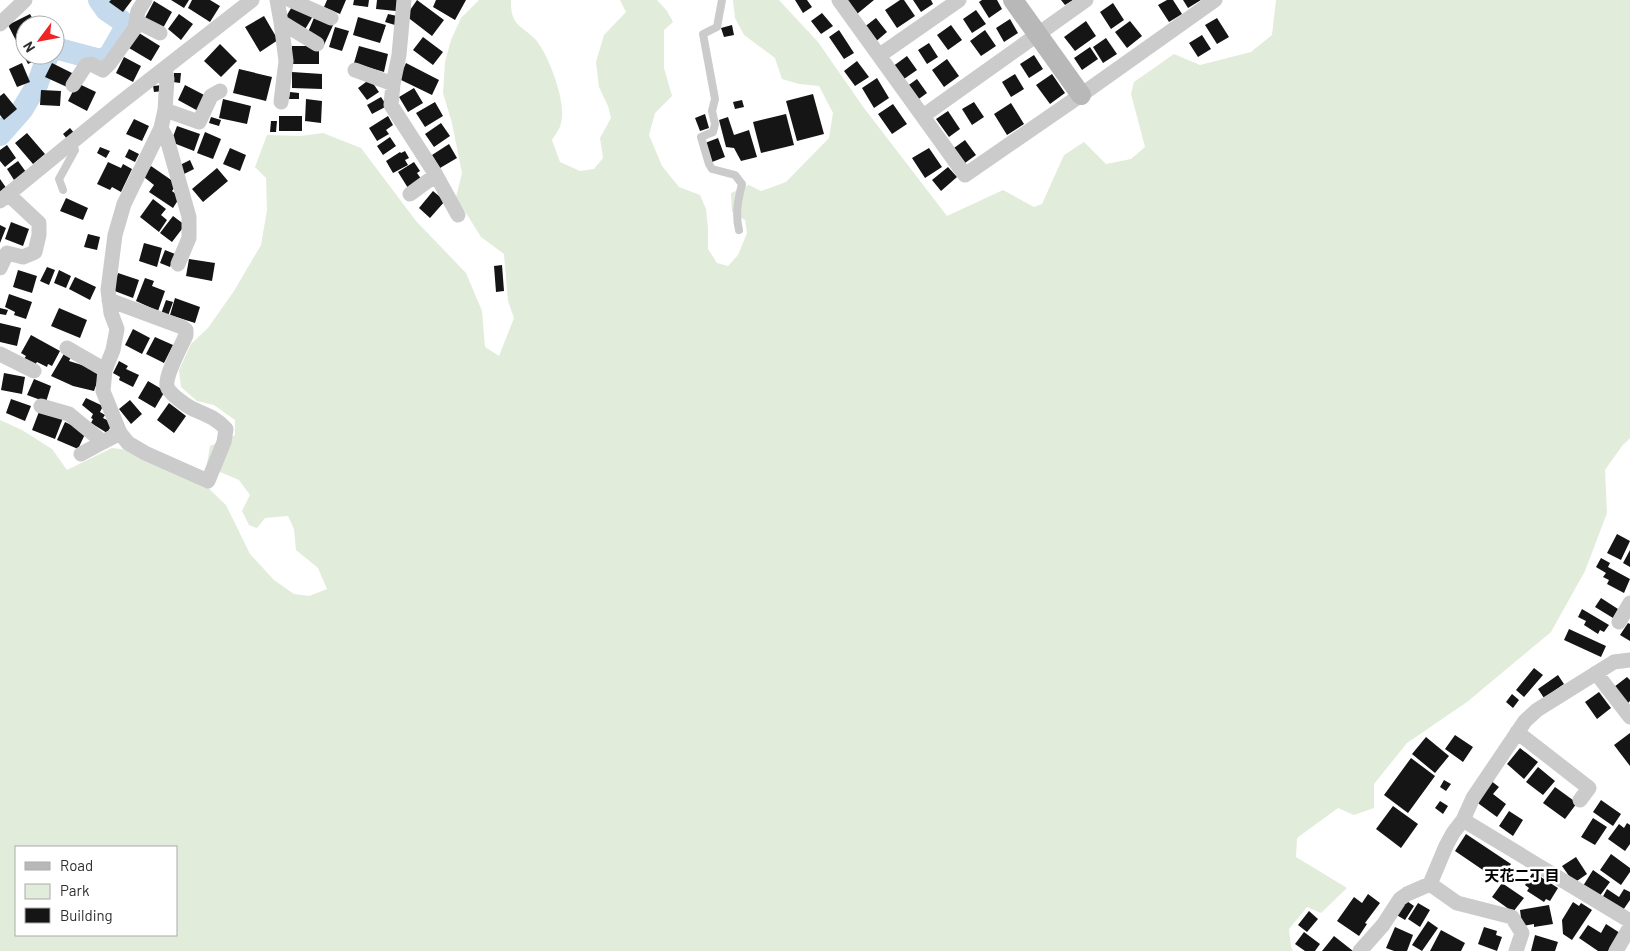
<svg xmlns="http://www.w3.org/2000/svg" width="1630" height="951" font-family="Barlow,'Noto Sans JP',sans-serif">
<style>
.green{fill:#e2ecda;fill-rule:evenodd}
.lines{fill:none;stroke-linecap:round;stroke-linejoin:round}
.river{stroke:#c5dbed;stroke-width:22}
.building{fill:#151515}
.lane{stroke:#cbcbcb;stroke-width:8}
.street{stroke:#cbcbcb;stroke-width:15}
.secondary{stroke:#b8b8b8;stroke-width:20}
.labels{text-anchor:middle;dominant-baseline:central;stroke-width:5;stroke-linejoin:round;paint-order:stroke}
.neighbourhood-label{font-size:15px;font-weight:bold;fill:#000;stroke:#fff}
</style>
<rect width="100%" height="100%" fill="#fff"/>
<path class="green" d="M479 0H511C510 26 522 25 536 40 549 56 567 103 561 123 560 129 555 135 552 140L560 162 580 171 594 169 603 158 600 138 611 118 608 106 599 87 596 62 604 35 626 12 620 0H657L667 11 673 22 664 30V68L672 96 655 113 649 135 662 166 679 187 700 195 706 209 708 228V249L717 263 728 266 738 255 747 233 745 220 732 212 731 193 749 185 761 191 786 182 829 138 833 113 819 86 799 84 782 79 775 58 744 35 735 18 733 0H779L818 42 864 108 947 216 1003 190 1034 207 1042 204 1064 155 1084 142 1106 164 1131 159 1145 147 1131 94 1134 82 1174 54 1200 65 1251 52 1272 35 1276 0H1630V438L1622 446 1605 470 1607 513 1585 571 1551 632 1467 702 1407 743 1374 784V808L1354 815 1338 808 1297 838 1296 857 1347 888 1321 913 1307 907 1289 929 1291 947 1293 951H0V420L22 430 52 449 67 470 112 448 129 450 206 486 226 505 250 554 274 580 294 594 309 596 327 589 318 568 296 550 294 529 288 516 265 518 257 528 249 525 242 511 250 495 239 480 220 472 207 464 210 446 235 435V420L214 405 197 401 181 387 179 370 191 344 208 328 234 291 261 245 267 210 266 178 255 167 267 135 301 136 323 133 361 148 416 221 466 273 482 311 485 347 499 356 514 318 508 301 504 254 481 237 456 197 462 173 452 123 443 93 445 62 451 40 461 18ZM16 847H176V935H16Z"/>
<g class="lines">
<path class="river" d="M55 48 100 60 109 56 124 30 122 21 106 10 99 0
M0 135 22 110 37 85 48 55"/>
</g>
<path class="building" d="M111 0H132L123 12 109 2Z
M171 0H189L184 8Z
M192 0H210L220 6 210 22 188 8Z
M327 0H346L340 14 324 7Z
M354 0H369L368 7 353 5Z
M377 0H397L396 11 376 9Z
M417 0 444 20 432 36 406 16Z
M436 0H466L455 20 433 7Z
M795 0H807L812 7 803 13Z
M847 0H874L857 14Z
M900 0H904L915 16 897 28 885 10Z
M913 0H931L933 4 921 12Z
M982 0H997L1002 9 989 18 979 2Z
M1061 0H1073L1065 5Z
M1167 0H1173L1182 14 1169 22 1158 5Z
M1183 0H1201L1188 8Z
M154 1 172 12 163 28 145 18Z
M1113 3 1124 20 1111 29 1100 12Z
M293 5 313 16 304 31 284 20Z
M976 10 986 24 972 33 963 19Z
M316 13 335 21 324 45 306 37Z
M822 13 833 26 821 34 811 21Z
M30 14 36 25H25V55H41L42 57 28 64 8 25Z
M179 14 193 24 181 40 168 29Z
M388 14 397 16 395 25 385 22Z
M264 16 278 40 260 52 245 27Z
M358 17 386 25 380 43 353 35Z
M876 18 887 32 874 43 863 28Z
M1217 18 1229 37 1217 44 1205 25Z
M1010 19 1018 33 1004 42 996 28Z
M1086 21 1096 36 1075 51 1064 37Z
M1130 21 1142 36 1127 48 1115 32Z
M732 25 734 35 724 37 721 28Z
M951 25 962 40 948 50 937 35Z
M335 27 349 31 342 51 329 47Z
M839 30 854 53 844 59 829 37Z
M985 30 996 46 981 56 970 41Z
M139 33 160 46 151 61 129 48Z
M1202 35 1211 49 1198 57 1189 43Z
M423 37 443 52 433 65 413 50Z
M1106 38 1117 54 1103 63 1093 47Z
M929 43 938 57 927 64 918 50Z
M220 44 237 61 221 77 204 61Z
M292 46H319V64H291Z
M359 46 388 54 384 72 354 63Z
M1090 47 1098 59 1082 70 1074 58Z
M1034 55 1043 69 1029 78 1020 64Z
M907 56 917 70 901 81 892 67Z
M124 57 141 66 133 82 116 73Z
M947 59 959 76 944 87 932 70Z
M857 61 869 77 855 86 844 71Z
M22 63 30 82 17 87 9 69Z
M52 63 74 74 67 87 45 77Z
M406 63 439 80 432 95 399 79Z
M239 69 272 77 266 101 233 93Z
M292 72 322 74V89L292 88Z
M174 73H181L180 83 173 82Z
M1015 74 1024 89 1011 97 1002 82Z
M1052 74 1065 93 1050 104 1036 85Z
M877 78 889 98 874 108 862 88Z
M370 79 379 92 367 100 358 88Z
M917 79 927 93 916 101 906 87Z
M77 83 96 92 87 111 68 101Z
M163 85V91L154 92 153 86Z
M185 85 208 97 200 112 178 100Z
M414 88 423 103 408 112 399 97Z
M41 90 61 91 60 106 40 105Z
M290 92 299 93V99H289Z
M4 93 17 109 4 120 0 115V96Z
M813 94 824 134 797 141 786 101Z
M381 97 387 106 372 114 367 105Z
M223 99 251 106 247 124 219 118Z
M306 99 322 101 321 123 305 121Z
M742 100 744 107 735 109 733 102Z
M435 102 443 116 425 127 416 113Z
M974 102 984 117 972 125 962 109Z
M1011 103 1024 124 1007 135 994 114Z
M893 104 907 124 892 134 878 114Z
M948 111 960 129 949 137 936 119Z
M705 114 709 128 700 131 695 118Z
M786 114 794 145 761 153 753 122Z
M279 116H302V131H279Z
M388 116 393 125 386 130 389 134 377 141 369 128Z
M211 117 221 120 219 126 209 123Z
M728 117 734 135 749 130 757 157 741 161 734 148 726 147 719 120Z
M134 119 149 126 142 141 126 134Z
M271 121H277L276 132H270Z
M441 123 450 136 434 147 425 134Z
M177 126 200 134 194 151 171 142Z
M70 128 75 134 68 140 63 134Z
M205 132 221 139 213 159 197 153Z
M27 133 45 154 33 164 15 143Z
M390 137 396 146 383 155 377 146Z
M718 138 725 157 712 162 705 143Z
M965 140 976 155 965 163 954 148Z
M449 144 457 158 440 168 432 155Z
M7 145 16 158 5 167 0 161V150Z
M100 147 110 151 106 158 97 153Z
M230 148 246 155 240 171 223 164Z
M929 148 942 167 925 178 912 158Z
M129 149 139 154 135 162 125 157Z
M405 151 409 158 405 160 408 165 393 173 386 161 400 152 401 153Z
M190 160 194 169 184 174 180 165Z
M18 161 26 172 14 180 7 169Z
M108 162 121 168 123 164 132 169 121 192 112 187 110 190 97 184Z
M414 162 420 171 417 173 422 180 408 188 398 172Z
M151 166 177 184 172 191 180 197 173 208 149 192 154 185 144 177Z
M948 167 957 177 941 191 932 180Z
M217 168 228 181 203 202 192 189Z
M0 179 7 189 0 194Z
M433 191 445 201 430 218 419 208Z
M66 198 88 208 83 220 60 211Z
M153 199 166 209 161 215 167 220 159 232 140 217Z
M173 216 185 225 172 242 160 233Z
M11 222 29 229 23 246 5 239Z
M0 225 6 228 0 243Z
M88 234 100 237 97 250 84 247Z
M144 243 162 248 157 267 139 261Z
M165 250 175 254 170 267 160 263Z
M189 259 215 263 212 281 186 276Z
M502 265 504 291 496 292 494 266Z
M47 267 55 270 49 285 40 281Z
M18 270 37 276 32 293 13 287Z
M59 270 71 276 66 288 54 283Z
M118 273 139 280 133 298 112 290Z
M75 277 96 287 90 300 69 289Z
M145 278 154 281 152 286 165 291 158 311 136 301Z
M9 294 32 302 26 319 14 315 15 312 5 307Z
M175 298 200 307 195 323 170 315Z
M166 300 173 302 168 316 161 314Z
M0 308 8 310 6 315 0 314Z
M59 308 87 320 80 338 51 326Z
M0 323 21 328 17 346 0 342Z
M133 329 150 338 142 354 125 345Z
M31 335 60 351 52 366 48 364 47 367 37 362 35 365 24 359 26 356 21 353Z
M155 337 173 345 164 363 146 354Z
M65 352 72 355 69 361 101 371 94 391 73 386 51 376Z
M119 361 128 366 126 369 139 375 133 387 119 380 120 377 113 373Z
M4 373 25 377 22 394 1 390Z
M34 379 51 386 46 402 27 395Z
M148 381 165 391 155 408 138 398Z
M86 398 103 406 100 412 105 415 103 418 113 423 107 433 91 423 93 419 91 418 93 414 82 405Z
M11 399 31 406 25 421 6 413Z
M130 400 142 414 131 424 119 409Z
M169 403 186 416 174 433 157 420Z
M40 409 63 418 55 439 32 430Z
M65 422 86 432 78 449 57 440Z
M1617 534 1630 541 1621 560 1607 553Z
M1630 550V567L1623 563Z
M1601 558 1610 563 1608 567 1630 579 1624 593 1607 584 1609 580 1603 577 1606 573 1596 567Z
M1601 598 1618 609 1613 618 1595 607Z
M1582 609 1609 625 1604 632 1600 630 1598 634 1584 625 1586 621 1578 617Z
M1628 623 1630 624V641L1620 635Z
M1569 629 1606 646 1601 657 1564 640Z
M1534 668 1543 675 1524 697 1516 690Z
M1558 675 1564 684 1544 698 1538 689Z
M1627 677 1630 680V701L1627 704 1614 687Z
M1599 692 1611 708 1597 719 1585 702Z
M1512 694 1519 700 1513 708 1506 702Z
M1630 733V766L1614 745Z
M1455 735 1473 747 1463 762 1445 749Z
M1426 737 1449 756 1435 773 1412 754Z
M1520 748 1538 762 1524 779 1507 764Z
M1411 758 1435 776 1408 813 1384 795Z
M1538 767 1555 781 1543 795 1526 782Z
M1444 780 1451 784 1446 791 1440 787Z
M1490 780 1499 787 1493 794 1506 804 1497 817 1475 801Z
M1555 787 1577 803 1565 819 1543 803Z
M1601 800 1621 814 1613 826 1593 812Z
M1440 801 1448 806 1443 814 1435 808Z
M1393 806 1418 824 1401 848 1376 829Z
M1509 811 1523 820 1513 836 1499 826Z
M1593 818 1607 827 1595 845 1581 837Z
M1627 823 1630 825V844L1625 851 1608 839 1619 824 1624 828Z
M1466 834 1511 864 1499 881 1455 851Z
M1611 854 1630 868V872L1621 885 1600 870Z
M1576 857 1587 874 1574 883 1562 866Z
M1593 870 1610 882 1599 897 1583 886Z
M1533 872 1558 888 1550 901 1546 899 1544 902 1527 891 1529 888 1525 885Z
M1502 883 1524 898 1513 912 1492 897Z
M1607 889 1619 897 1624 889 1630 892V900L1621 913 1601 900Z
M1368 894 1380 903 1365 923 1367 924 1359 936 1337 921 1354 897 1362 903Z
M1404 899 1414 906 1405 920 1395 914Z
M1573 902 1579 906 1581 903 1592 910 1572 940 1563 934 1562 920Z
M1418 903 1430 910 1420 927 1408 919Z
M1549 905 1553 924 1534 927V924L1522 926 1520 910Z
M1309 911 1318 919 1307 932 1298 925Z
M1428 921 1438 928 1422 951 1412 945Z
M1606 924 1620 933 1608 951H1598L1579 938 1588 925 1601 933Z
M1395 927 1413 935 1407 951H1394L1386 948Z
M1484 927 1497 931 1496 935 1502 937 1497 951 1478 944Z
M1441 930 1465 943 1461 951H1430Z
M1304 932 1320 944 1315 951H1305L1295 944Z
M1535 935 1558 942 1555 951H1531Z
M1334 936 1353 951H1322Z"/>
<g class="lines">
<path class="lane" d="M722 0 717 27 703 34 715 99 712 111 715 124 713 132 701 137 709 164 712 169 735 175 742 184C738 200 735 213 739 230
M63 190 59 179 75 150 72 142"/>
<path class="street" d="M277 0 281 22 317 44
M290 0 331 18
M839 0 965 175 1081 95 1215 0
M136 21 160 33
M281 22 286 61 281 102
M0 24 25 0
M880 55 959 0
M355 70 393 84 399 55 404 0
M393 84 391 105 436 175 458 215
M73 85 86 65 91 64 103 70 110 63 135 28 138 11 145 0
M165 110 199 122 211 96 220 91
M923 116 1086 0
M161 128 167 139 189 217V238L178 264
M410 194 436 175
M0 201 115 107 252 0
M0 268 7 253 23 257 35 252 39 235V223L8 194
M109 300 182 327 186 330V335C181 347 165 375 167 386 169 394 187 406 193 409 207 415 216 418 226 429L224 442 208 481 145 453 128 443 120 433 103 391 105 370 113 350 117 329 111 313 108 290 115 235 124 204 161 128 165 110 167 79 165 68
M67 348 105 370
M0 354 34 371
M41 406 69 414 103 442 120 433
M81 454 103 442
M1619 622 1630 603
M1596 673 1630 717
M1517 732 1589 788 1580 800
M1463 820 1630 921
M1430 884 1457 903 1512 917 1522 933 1516 951
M1360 951 1383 925 1400 899 1407 894 1430 884 1446 846 1453 833 1463 820 1473 798 1525 721 1537 710 1614 662 1630 660
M1616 951 1630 927"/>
<path class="secondary" d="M1013 0 1081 95"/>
</g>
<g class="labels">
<g class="neighbourhood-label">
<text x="1522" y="875">天花二丁目</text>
</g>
</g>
<rect x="15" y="846" width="162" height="90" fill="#ffffff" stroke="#ababab"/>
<rect x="25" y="862" width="25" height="8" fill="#b8b8b8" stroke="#ababab"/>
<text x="60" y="871" font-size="15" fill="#2e2e2e">Road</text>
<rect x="25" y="884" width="25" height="15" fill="#e2ecda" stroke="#ababab"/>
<text x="60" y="896" font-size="15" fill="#2e2e2e">Park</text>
<rect x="25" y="908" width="25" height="15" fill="#151515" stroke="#ababab"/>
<text x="60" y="921" font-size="15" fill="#2e2e2e">Building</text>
<g transform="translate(40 40) rotate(238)"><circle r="24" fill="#ffffff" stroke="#ababab"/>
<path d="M0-4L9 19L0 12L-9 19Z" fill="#f02424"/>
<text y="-8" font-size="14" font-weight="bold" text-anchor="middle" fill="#2e2e2e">N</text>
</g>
</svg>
